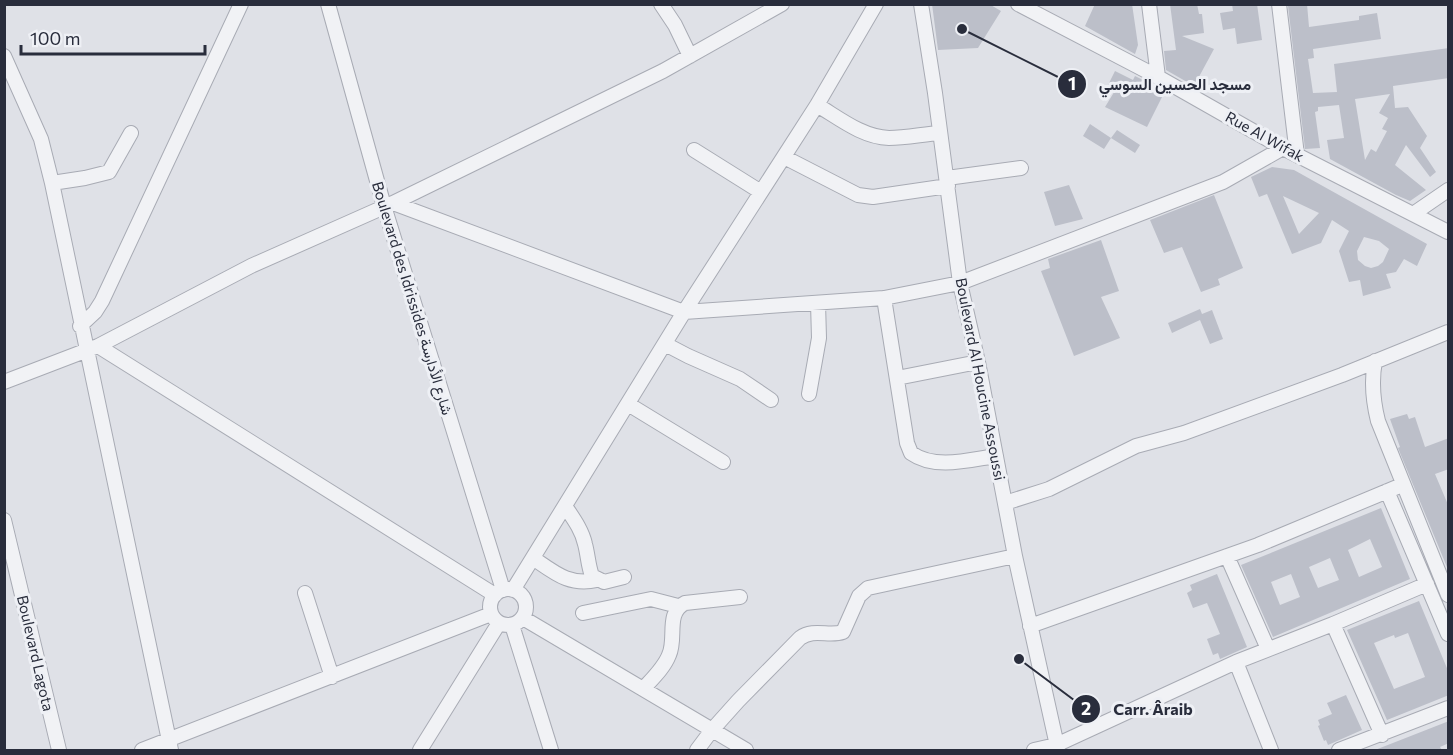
<svg xmlns="http://www.w3.org/2000/svg" width="1453" height="755" font-family="Commissioner,Vazirmatn,sans-serif">
<style>
.building{fill:#bcbfc9;fill-rule:evenodd}
.lines{fill:none;stroke-linecap:round;stroke-linejoin:round}
.minor-casing{stroke:#a8abb4;stroke-width:16}
.minor{stroke:#f1f2f5;stroke-width:14}
.labels{text-anchor:middle;dominant-baseline:central;stroke-width:6;stroke-linejoin:round;paint-order:stroke}
.street-label{font-size:15px;fill:#292d3c;stroke:#eef0f5}
.leader{fill:none;stroke:#292d3c;stroke-width:2}
.callout-dot{fill:#292d3c;stroke:#eef0f5;stroke-width:2}
.mark-label{font-size:18px;text-anchor:middle;font-weight:bold;fill:#fff}
.callout-label{font-size:16px;text-anchor:middle;font-weight:bold;fill:#292d3c;stroke:#eef0f5;stroke-width:6;stroke-linejoin:round;paint-order:stroke}
</style>
<rect width="100%" height="100%" fill="#dfe1e7"/>
<path class="building" d="M932 4H989L1001 11 978 48 938 50Z
M1095 4H1132L1138 45 1135 54 1085 26Z
M1170 4H1197L1199 14H1202L1204 33 1182 36 1214 49 1194 86 1166 70 1164 51 1176 50Z
M1232 4H1257L1262 40 1237 44 1235 28 1223 30 1220 13 1233 11Z
M1307 4 1309 27 1359 20V16L1377 13 1381 39 1313 49 1314 58 1308 59 1313 93 1337 92 1334 64 1449 48V78L1393 86 1395 108 1408 107 1427 136 1420 148 1436 172 1430 177 1406 145 1395 165 1426 190 1410 201 1396 195 1330 159 1327 140 1344 138 1339 105 1318 107V111L1315 112 1320 148 1305 149 1288 6ZM1390 94 1379 113 1388 118 1382 129 1387 131 1376 152 1371 149 1365 160 1355 99Z
M1115 71 1133 80 1135 76 1165 91 1147 127 1105 107 1116 89 1108 85Z
M1090 124 1111 138 1104 149 1083 136Z
M1117 130 1140 145 1135 153 1111 138Z
M1272 167 1294 170 1427 244 1417 266 1404 259 1396 272 1386 274 1391 288 1363 296 1360 280 1349 282 1339 251 1349 231 1332 220 1321 243 1292 254 1267 194 1259 197 1251 177ZM1283 196 1319 213 1299 234ZM1364 237 1379 241 1389 249 1383 262 1378 266 1371 268 1365 266 1358 260 1357 251Z
M1069 185 1083 219 1055 226 1044 192Z
M1214 195 1243 268 1218 279 1220 285 1201 292 1182 247 1164 253 1150 220Z
M1101 240 1119 291 1101 297 1120 338 1074 356 1041 271 1050 268 1048 259Z
M1200 309 1202 314 1212 310 1223 339 1210 344 1200 320 1172 333 1168 323Z
M1407 414 1409 419 1415 417 1425 447 1449 438V469L1435 474 1449 507V572L1398 448 1400 447 1390 419Z
M1381 508 1410 579 1273 637 1241 565ZM1370 539 1382 567 1359 577 1348 550ZM1330 558 1339 580 1318 588 1309 567ZM1291 574 1300 597 1280 605 1271 582Z
M1217 574 1247 647 1220 659 1218 653 1213 655 1207 639 1220 634 1207 603 1193 608 1187 593 1192 590 1190 585Z
M1419 601 1449 673V695L1387 720 1347 630ZM1408 633 1425 677 1394 689 1374 643 1394 635 1395 638Z
M1346 695 1362 730 1328 745 1326 740 1324 741 1318 726 1320 725 1318 720 1332 714 1327 703Z
M1449 721V743L1440 747 1442 750H1375Z"/>
<g class="lines">
<g class="minor-casing">
<path id="minor" d="M328 4 384 206 503 590
M661 4 675 25 690 56
M921 4 935 93 960 283 978 362 1015 556 1058 750
M1018 4 1158 77 1283 148 1448 232
M1149 4 1158 77
M1279 4 1297 155
M4 56 41 139 52 183 171 750
M817 105C839 118 862 137 889 138 906 138 924 134 940 133
M694 150 761 192
M784 157 858 195 873 197 948 186
M947 178 1021 168
M52 183 85 178 109 172 131 133
M393 203 684 312 884 298 960 283 1223 182 1283 148
M1413 214 1448 190
M884 298 907 443 911 453C935 470 969 460 996 456
M80 326 95 312 102 301 241 4
M665 344 688 356 740 379 771 400
M98 346 495 595
M1375 361C1371 382 1373 401 1378 421L1448 595
M897 378 978 362
M4 382 98 346 251 266 393 203 663 71 782 4
M809 394 819 338 818 303
M628 404 723 462
M1387 491 1448 634
M1005 503 1049 489 1136 446 1184 433 1342 375 1448 332
M565 506C573 518 582 530 585 544 588 555 588 565 592 576L604 582 624 577
M4 520 59 750
M1227 556 1268 649
M533 558C555 573 569 586 597 580
M490 607a18 18 0 1 1 36 0a18 18 0 1 1-36 0Z
M513 590 684 312 817 105 876 4
M305 593 332 677
M583 613 651 599 678 606
M523 618 746 750
M512 625 551 750
M1030 626 1258 545 1402 485
M1236 662 1271 750
M643 689C652 679 664 668 669 655 677 638 665 613 685 603L740 597
M1382 735 1333 624 1427 584
M142 750 491 614
M420 750 499 623
M697 750 712 730 738 701 800 638C814 628 829 637 843 632L859 596 868 588 1015 556
M1034 750 1056 745 1236 662 1333 624
M1339 750 1448 708"/>
</g>
<use href="#minor" class="minor"/>
</g>
<g class="labels">
<g class="street-label">
<text transform="translate(1265 136) rotate(29)">Rue Al Wifak</text>
<text transform="translate(413 298) rotate(73)">Boulevard des Idrissides شارع الأدارسة</text>
<text transform="translate(981 379) rotate(79)">Boulevard Al Houcine Assoussi</text>
<text transform="translate(36 653) rotate(77)">Boulevard Lagota</text>
</g>
</g>
<path class="leader" d="M962 29L1072 84M1019 659L1086 709"/>
<g class="callout-dot">
<circle cx="962" cy="29" r="6"/>
<circle cx="1019" cy="659" r="6"/>
<circle cx="1072" cy="84" r="15"/>
<circle cx="1086" cy="709" r="15"/>
</g>
<g class="mark-label">
<text x="1072" y="90">1</text>
<text x="1086" y="715">2</text>
</g>
<g class="callout-label">
<text x="1175" y="90">مسجد الحسين السوسي</text>
<text x="1153" y="715">Carr. Âraib</text>
</g>
<rect width="1453" height="755" fill="none" stroke="#292d3c" stroke-width="12"/>
<path d="M21 45v9h184v-9" fill="none" stroke="#292d3c" stroke-width="3"/>
<text x="30" y="45" font-size="18" fill="#292d3c" stroke="#eef0f5" stroke-width="4.5" paint-order="stroke">100 m</text>
</svg>
